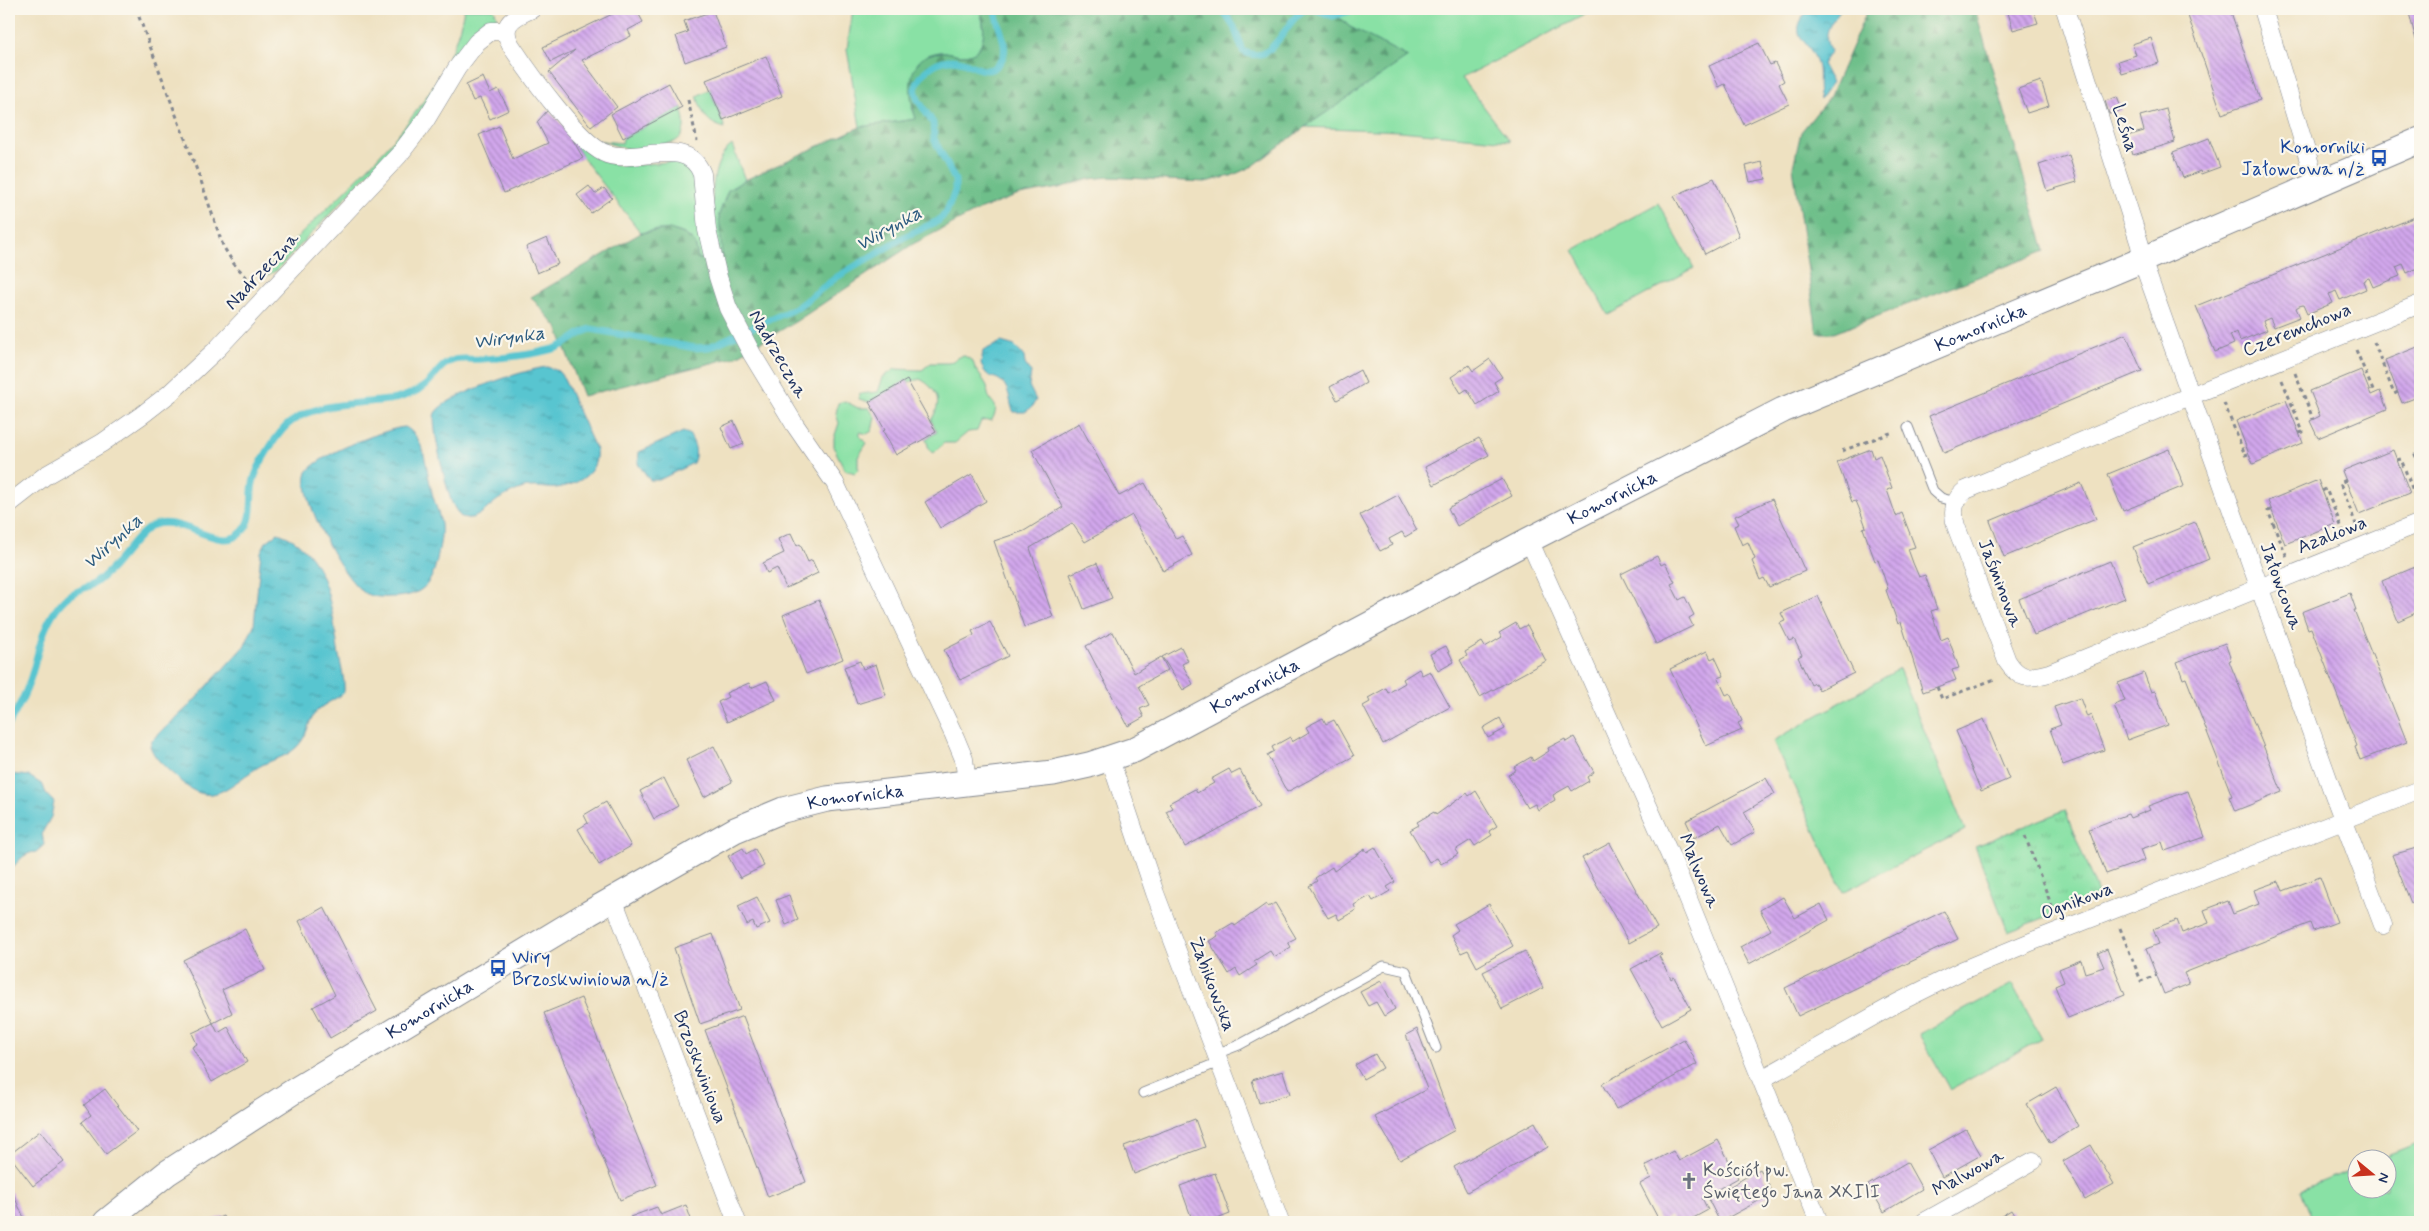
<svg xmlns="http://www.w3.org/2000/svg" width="2429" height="1231" font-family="Mynerve,sans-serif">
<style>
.grass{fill:#89e1a5;stroke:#528882}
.forest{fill:url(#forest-firs);stroke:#447774}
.park{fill:url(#park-tufts);stroke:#528882}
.water{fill:url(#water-ripples);stroke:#3a7a97}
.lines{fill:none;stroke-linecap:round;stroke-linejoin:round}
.stream{stroke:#58c5d0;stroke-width:7}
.building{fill:url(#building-back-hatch)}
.lane-casing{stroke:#848890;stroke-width:11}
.street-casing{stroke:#848890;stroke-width:19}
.secondary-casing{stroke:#848890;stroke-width:27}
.path{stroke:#848890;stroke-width:3;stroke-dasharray:4 4;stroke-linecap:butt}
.lane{stroke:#fff;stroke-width:9}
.street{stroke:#fff;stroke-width:18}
.secondary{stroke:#fff;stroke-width:25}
.labels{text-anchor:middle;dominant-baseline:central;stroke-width:4.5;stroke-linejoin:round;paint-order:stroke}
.street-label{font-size:19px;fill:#1b2f5e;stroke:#fbf7ec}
.transit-label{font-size:19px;fill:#164399;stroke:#fbf7ec;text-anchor:end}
.worship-label{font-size:19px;fill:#5b616d;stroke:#fbf7ec;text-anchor:start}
.water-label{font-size:20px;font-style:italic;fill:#2d5c80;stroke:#fbf7ec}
</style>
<defs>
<pattern id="forest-firs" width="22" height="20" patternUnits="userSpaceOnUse" patternTransform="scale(1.25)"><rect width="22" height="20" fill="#6ebf8a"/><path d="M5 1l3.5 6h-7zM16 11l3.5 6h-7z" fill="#5a9c74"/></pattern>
<pattern id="park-tufts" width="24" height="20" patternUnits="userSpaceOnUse" patternTransform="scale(1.25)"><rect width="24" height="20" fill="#89e1a5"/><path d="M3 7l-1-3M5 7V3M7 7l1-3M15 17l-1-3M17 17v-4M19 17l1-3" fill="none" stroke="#76c190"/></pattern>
<pattern id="water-ripples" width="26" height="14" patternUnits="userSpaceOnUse" patternTransform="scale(1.25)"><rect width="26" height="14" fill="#58c5d0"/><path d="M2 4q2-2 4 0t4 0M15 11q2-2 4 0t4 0" fill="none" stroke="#48a0ac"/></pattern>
<pattern id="building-back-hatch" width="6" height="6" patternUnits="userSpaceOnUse" patternTransform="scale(1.25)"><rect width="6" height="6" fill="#d2a7ec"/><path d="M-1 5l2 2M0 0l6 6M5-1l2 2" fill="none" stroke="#aa88c2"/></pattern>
</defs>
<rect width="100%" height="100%" fill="#fbf7ec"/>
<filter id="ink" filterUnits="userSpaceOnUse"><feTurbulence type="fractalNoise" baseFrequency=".02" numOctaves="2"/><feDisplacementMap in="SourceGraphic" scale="10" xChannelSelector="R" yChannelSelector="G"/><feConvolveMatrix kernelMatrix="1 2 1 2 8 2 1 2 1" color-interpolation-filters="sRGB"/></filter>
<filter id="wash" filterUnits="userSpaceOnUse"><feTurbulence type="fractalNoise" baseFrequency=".0096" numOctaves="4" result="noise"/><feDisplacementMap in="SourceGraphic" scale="20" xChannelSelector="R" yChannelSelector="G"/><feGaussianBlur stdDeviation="1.12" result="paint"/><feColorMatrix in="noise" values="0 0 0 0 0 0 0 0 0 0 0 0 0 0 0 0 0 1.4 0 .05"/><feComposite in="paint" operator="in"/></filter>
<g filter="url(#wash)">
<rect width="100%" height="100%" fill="#eee1c1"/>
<path class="grass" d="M464 9H494L497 17 485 25 396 144 277 270 266 276 263 273C332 197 445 115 464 9Z
M853 9H979C986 25 988 55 963 55 955 55 947 51 940 52 931 54 925 58 919 63L912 108 917 119 860 127 847 49Z
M1329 9H1596L1462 78 1510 141 1400 131 1305 127 1407 57 1350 27Z
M710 89 725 128C706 123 703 114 697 96Z
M682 107C684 121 688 135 674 142L631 150 601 141 622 143 623 138Z
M568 131C610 181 627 163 683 161L692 168 706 258 698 259C697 254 697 247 694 243 683 226 658 229 641 233L583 158Z
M732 145 745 180 728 190 719 215 723 256 719 257C713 227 703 166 732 145Z
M1658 203 1694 268 1608 315 1573 250Z
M963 355 973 361C975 372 982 376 987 386 988 388 987 391 988 394 991 405 1001 403 992 420L981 421 977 431 968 432 955 443H944L934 453 929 449 926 439 937 432 931 420C943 403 938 389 920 379L909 382 906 381 869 402 859 399V394L878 392 883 377 895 369 922 370 931 363H949Z
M845 401 858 408H869L875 417 872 431 867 434 860 432V437L867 443 858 457V470L855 473 845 470 834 448V438L839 423 836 414 838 403Z
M1899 669 1965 830 1843 892 1773 741Z
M2012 984 2042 1039 1950 1090 1919 1034Z
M2420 1143V1222H2313L2301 1190 2356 1168V1188H2386V1158H2382Z"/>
<path class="forest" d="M979 9H1242L1253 12 1258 9H1329L1350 27 1408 57 1305 127 1253 166 1231 176 1205 182 1109 177 1089 179 1059 188 1019 195 981 209 913 244 795 322 735 357 583 396 557 327 531 297 641 233 670 229 684 234 695 243 698 259 722 256 719 215 728 190 745 180 860 127 916 119C908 94 904 55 941 52 949 51 957 56 964 55 988 53 986 25 979 9Z
M1868 9H1975L2045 251 1834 333H1817L1793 167 1801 132 1830 96Z"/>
<path class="park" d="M2065 810 2099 896 2008 932 1975 846Z"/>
<path class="water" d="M1809 9H1841C1832 21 1820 35 1831 51L1822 64 1832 83 1820 100C1816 87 1821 73 1816 60 1807 38 1786 36 1809 9Z
M1001 342 1015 346 1024 357 1025 364 1031 373 1029 386 1036 400 1032 407 1025 412H1014C1009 405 1011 390 1002 382 994 374 988 382 981 364L983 351Z
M547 367 558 371 563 377 596 450C599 473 578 485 556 488 547 489 538 486 529 487 520 488 511 493 503 497 489 503 478 525 460 516 457 512 454 507 452 503 447 491 430 422 435 413 444 396 526 369 547 367Z
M405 427C425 436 426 469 431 488 433 500 439 512 441 524 442 535 440 544 438 554 433 581 426 595 396 597 387 597 378 598 369 595 345 587 301 500 306 475 309 458 387 428 405 427Z
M683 432 689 434C695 444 698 452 693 463L659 480H650L638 464 639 452Z
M278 533C326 548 332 608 338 650 340 664 345 677 344 692 336 700 324 703 316 712 308 721 308 733 301 742 291 756 276 758 262 765 227 785 212 814 174 775 165 767 154 758 150 746L152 740 191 704 245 645 254 625 261 552 266 542Z
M9 774 29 776 43 785 46 794 54 802 51 817 42 833 44 845 36 852C24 852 14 864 9 875L12 886 9 891Z"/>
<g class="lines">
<path class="stream" d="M1222 9 1234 27 1243 51C1274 69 1284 19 1306 9
M1314 9 1333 16 1357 9
M9 724C17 710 25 696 30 680 39 653 41 626 61 603 70 592 83 590 95 583 101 579 107 573 113 567 123 556 142 529 154 525 179 516 215 547 235 537 257 525 249 502 253 483 256 467 278 431 291 422 315 404 350 404 379 401 386 400 393 400 399 398 409 395 420 390 427 384 436 375 441 364 454 360 463 358 473 360 482 359 505 358 531 355 553 349 568 346 576 333 591 329L695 348 709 347 796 308 837 277 906 236 938 221 946 213 955 191V180L934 139 933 123 918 100 915 89C922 68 942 55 963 62 970 64 978 70 985 70 994 71 1002 62 1004 54 1007 40 996 23 995 9"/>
</g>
<g id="blocks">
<path class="building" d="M623 9H636L643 22 628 30 631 36 582 60 617 107 591 127 549 72 575 50 551 62 543 47Z
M2007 9H2033L2038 23 2013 30Z
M2201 9H2230L2260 100 2222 114 2187 13Z
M2408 9H2420V39L2416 40Z
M713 11 726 47 685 62 676 36 688 32 684 21Z
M2151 38 2159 63 2122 74 2118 61 2136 55 2132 44Z
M1759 43 1770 65 1775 63 1784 81 1779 84 1789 104 1744 125 1725 84 1719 87 1709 66Z
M766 56 782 96 723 120 706 80Z
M483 77 490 93 498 89 509 110 490 119 480 98 473 101 466 85Z
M2041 81 2049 106 2027 113 2018 89Z
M669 83 682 107 623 138 611 114Z
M2117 97 2122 110 2109 114 2105 101Z
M2166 109 2175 142 2133 155 2127 136 2144 131 2140 116Z
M548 110 568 131 583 158 504 193 479 135 499 126 513 159 548 143 537 122Z
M2209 138 2220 167 2201 174 2200 171 2183 178 2173 152Z
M2069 155 2077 182 2047 191 2039 165Z
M1762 162 1766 179 1750 182 1746 166Z
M1714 178 1739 236 1705 254 1674 196Z
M589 186 595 194 604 188 612 198 591 213 577 195Z
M2420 215V267L2407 273 2403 264 2396 267 2400 276 2373 287 2369 278 2366 279 2363 281 2366 289 2340 300 2336 291 2332 293 2329 294 2333 303 2307 314 2303 305 2299 306 2296 308 2300 317 2274 327 2270 318 2263 321 2267 330 2240 341 2237 332 2230 335 2234 344 2215 352 2196 306Z
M547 238 558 264 537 273 526 247Z
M2126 334 2142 371 1944 453 1929 416Z
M2420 346V396L2402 403 2385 360Z
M1490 359 1502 377 1494 382 1499 391 1477 405 1467 389 1461 393 1451 377 1469 365 1473 371Z
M1360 370 1366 383 1337 400 1330 387Z
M2361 370 2371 395 2380 391 2387 409 2318 438 2310 421 2320 416 2310 391Z
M907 380 936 432 896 455 883 431 885 430 869 402Z
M2286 400 2303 443 2253 464 2236 421Z
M734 421 744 444 731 449 721 427Z
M1079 423 1119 496 1145 483 1176 539 1182 536 1192 555 1163 571 1132 515 1085 542 1072 523 1030 548 1053 617 1024 627 994 541 1024 531 1063 507 1032 450Z
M1479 438 1489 455 1434 485 1425 467Z
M1871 449 1874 458 1880 455 1892 488 1887 490 1896 516 1902 513 1915 547 1908 549 1913 563 1919 577 1925 575 1937 609 1931 611 1941 640 1948 637 1959 668 1952 670 1956 680 1923 692 1901 622 1898 624 1886 590 1888 589 1883 574 1878 560 1875 561 1863 528 1866 527 1861 513 1856 501 1852 502 1837 462Z
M2169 449 2184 486 2123 511 2108 474Z
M2393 450 2410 493 2359 514 2342 471Z
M972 474 986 501 940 528 925 502Z
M1502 479 1512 496 1457 526 1448 508Z
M2318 480 2335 524 2285 544 2268 501Z
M2081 483 2096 519 2004 557 1990 521Z
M1398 495 1417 530 1405 537 1402 532 1389 539 1392 545 1380 551 1360 515Z
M1772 499 1805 571 1769 587 1764 578 1760 580 1752 561 1755 559 1748 542 1742 545 1734 526 1739 524 1735 516Z
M2195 522 2209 559 2148 584 2133 547Z
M791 533 797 546 800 544 808 562 812 560 818 573 786 588 777 568 767 573 763 563 784 553 778 539Z
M1657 556 1661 565 1665 563 1675 582 1671 584 1679 600 1685 597 1694 615 1689 618 1693 626 1656 644 1621 574Z
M2110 561 2125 598 2034 635 2019 599Z
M1097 563 1112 598 1084 609 1070 574Z
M2420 565V611L2398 621 2382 581Z
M2350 593 2356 610H2354L2407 742 2360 760 2355 747 2357 746 2311 628 2308 629 2302 612Z
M1818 596 1854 673 1819 690 1815 683 1811 685 1798 657 1802 655 1794 639 1789 641 1780 623 1785 621 1781 613Z
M819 600 843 659 806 674 783 615Z
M990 622 1008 656 960 680 944 650 974 635 972 631Z
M1516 623 1519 629 1527 625 1546 661 1480 697 1460 660 1467 656 1465 652 1482 642 1485 647 1502 637 1499 633Z
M1113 632 1134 673 1161 657 1168 670 1139 686 1149 705 1140 709 1144 717 1128 726 1086 646Z
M2225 643 2231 660 2229 661 2282 792 2235 811 2229 797 2232 796 2186 678 2183 679 2177 662Z
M1446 646 1454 662 1438 671 1430 654Z
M1181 647 1188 661 1182 664 1193 684 1183 690 1162 657Z
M1707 651 1711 659 1715 657 1724 676 1718 678 1726 695 1730 693 1742 721 1738 723 1742 730 1706 746 1670 669Z
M860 661 863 669 876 664 886 695 857 704 844 667Z
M1419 669 1422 675 1430 671 1450 707 1383 744 1363 706 1370 702 1368 698 1386 688 1388 693 1405 683 1403 679Z
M2144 673 2151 692 2155 691 2168 725 2127 740 2114 705 2125 701 2118 683Z
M767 681 776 700 727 722 718 702 728 697 726 693 749 683 751 688Z
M2080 698 2087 717 2091 715 2104 750 2063 765 2050 729 2061 725 2054 707Z
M1323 718 1326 724 1334 720 1354 756 1287 792 1267 755 1274 751 1272 747 1290 737 1292 742 1309 732 1306 727Z
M1500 718 1505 729 1488 738 1483 728Z
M1984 719 2009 779 1981 791 1956 731Z
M1574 737 1594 772 1587 777 1589 781 1572 791 1569 786 1553 795 1555 800 1538 810 1535 804 1527 808 1508 775 1516 770 1514 767 1531 757 1533 761 1549 751 1548 748 1565 739 1566 742Z
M714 746 732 782 704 797 686 760Z
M1229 769 1232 774 1240 770 1260 806 1185 847 1166 811 1172 808 1169 803 1195 789 1197 793 1214 783 1211 779Z
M664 778 678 806 654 819 640 791Z
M1766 778 1775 794 1744 812 1755 832 1732 845 1720 824 1694 838 1686 821Z
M1476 791 1497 826 1489 831 1492 835 1475 846 1471 840 1455 850 1458 854 1441 864 1437 858 1429 862 1410 830 1419 825 1417 822 1434 812 1436 815 1467 793 1469 796Z
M2188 791 2205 837 2165 851 2162 842 2141 849 2145 860 2106 874 2089 829 2128 814 2130 818 2150 810 2148 806Z
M606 802 631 846 599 865 578 829 588 823 584 815Z
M1610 843 1657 928 1629 943 1582 858Z
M1375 847 1395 882 1387 887 1390 891 1373 901 1370 896 1354 905 1356 910 1339 920 1336 914 1328 918 1309 886 1317 881 1315 878 1332 867 1334 871 1365 849 1367 852Z
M2420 847V899L2411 903 2392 855Z
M743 848 746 854 755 849 764 866 740 878 728 856Z
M2320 877 2337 922 2313 931 2310 923 2184 973 2189 984 2164 994 2146 949 2159 944 2153 929 2177 920 2182 933 2209 923 2204 910 2228 901 2233 914 2259 904 2254 890 2279 881 2283 891Z
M789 895 798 920 786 925 776 900Z
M757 897 770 923 756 929 753 922 747 925 738 906Z
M1783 897 1795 918 1821 904 1829 920 1749 964 1740 947 1771 930 1760 910Z
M1275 903 1296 938 1288 942 1291 947 1274 957 1270 951 1254 961 1257 965 1240 976 1236 969 1229 974 1209 941 1218 936 1216 933 1233 923 1235 926 1266 904 1268 907Z
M1489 904 1513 946 1477 967 1468 950 1461 953 1451 935 1458 930 1454 924Z
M324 907 377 1011 330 1038 313 1007 335 995 299 921Z
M1944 911 1958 939 1798 1016 1785 988Z
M245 929 265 970 222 990 232 1013 213 1023 183 960Z
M713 934 740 1010 700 1024 674 948Z
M2107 949 2125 995 2068 1018 2055 986 2064 982 2059 969 2081 960 2085 973 2104 967 2098 953Z
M1525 951 1543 988 1502 1009 1483 972Z
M1660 953 1662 955 1659 956 1671 979 1674 977 1691 1009 1662 1025 1631 969Z
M1381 981 1395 1009 1384 1016 1376 1002 1368 1006 1360 992Z
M581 998 657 1185 620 1200 544 1013Z
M743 1016 806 1182 768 1197 705 1030Z
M213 1023 218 1033 228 1027 247 1062 212 1082 192 1047 197 1044 192 1033Z
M1417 1029 1455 1130 1400 1160 1375 1117 1427 1089 1406 1035Z
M1684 1039 1697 1064 1616 1109 1602 1084Z
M1375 1054 1383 1068 1363 1079 1355 1065Z
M1283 1071 1290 1094 1259 1103 1252 1080Z
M2056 1087 2078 1126 2050 1143 2027 1104Z
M105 1089 137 1131 106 1154 82 1122 91 1115 84 1105Z
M1195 1119 1205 1147 1134 1174 1124 1146Z
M1535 1122 1548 1147 1467 1192 1454 1167Z
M1966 1129 1981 1155 1942 1177 1928 1150Z
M40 1131 64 1162 33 1186 9 1155Z
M1718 1140 1738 1178 1702 1198 1708 1210 1686 1222H1674L1670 1216 1660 1222 1640 1184 1651 1178 1645 1166 1673 1151 1679 1161Z
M2091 1145 2114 1184 2085 1200 2063 1161Z
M1907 1162 1922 1189 1884 1212 1868 1185Z
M1760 1169 1773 1193 1720 1222 1708 1199Z
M1215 1173 1230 1214 1209 1222H1193L1180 1186Z
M12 1192 26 1222H9V1193Z
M686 1205 692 1222H631L630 1217 657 1207 661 1215Z
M2011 1210 2018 1222H1992Z
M223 1216 225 1222H207Z"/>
</g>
</g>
<g filter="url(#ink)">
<use href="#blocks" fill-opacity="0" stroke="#848890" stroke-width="1"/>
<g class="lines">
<g class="lane-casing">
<path id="lane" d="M1908 427 1933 491 1941 498 1956 502
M1216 1054 1239 1045 1384 966 1406 971 1436 1048
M1143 1093 1219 1062"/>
</g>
<g class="street-casing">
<path id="street" d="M532 9C510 18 498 27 514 50 530 74 582 147 607 154 640 164 687 135 702 174L707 230 718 277 728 308 752 354 795 425 835 483 954 735 964 759 967 783
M2065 9 2140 245 2142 260 2331 787 2383 925
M2263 9 2316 184
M2420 304 2190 396 1966 490C1953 500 1952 512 1956 526L2007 661C2020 681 2028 678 2049 673L2420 523
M9 504 46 475 102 443 142 415 169 394 217 349 399 155 425 121 457 68 477 42 491 31H506
M1529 540 1674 864 1819 1222
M1110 759 1155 893 1280 1222
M613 899 737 1222
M1762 1079 1897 1003 1963 970 2033 941 2420 790
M1924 1222 2033 1161"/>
</g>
<g class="secondary-casing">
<g id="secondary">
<path id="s1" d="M106 1222 167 1173 294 1091 589 913 735 830 783 810 827 799 1053 773 1089 765 1134 750 1529 540 1783 410 2142 260 2420 140"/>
</g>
</g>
<path class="path" d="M136 9 201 181 223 246 234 264 252 283
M688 100 697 141
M2374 342 2394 394 2398 392
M2356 350 2374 393
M2295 373 2313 419
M2282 380 2303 432 2299 433
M2224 403 2245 455 2248 454
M2420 450 2414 452 2420 467
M1842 451 1893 432
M2397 460 2401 459 2418 504
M2346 480 2340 483 2357 527
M2322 491 2326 489 2344 533
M2271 510 2268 511 2287 557
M1937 687 1942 699 1995 679
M2025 836 2054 912
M2120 928 2141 981 2157 975"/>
<use href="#lane" class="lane"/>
<use href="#street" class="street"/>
<use href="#secondary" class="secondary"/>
</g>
</g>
<defs>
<g id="bus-bare" transform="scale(1.35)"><path d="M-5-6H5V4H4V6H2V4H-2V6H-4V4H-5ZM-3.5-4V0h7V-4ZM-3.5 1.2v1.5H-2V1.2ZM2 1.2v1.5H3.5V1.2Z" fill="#1a4fb4" stroke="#fbf7ec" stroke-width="2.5" paint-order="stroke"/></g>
<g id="church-bare" transform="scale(1.35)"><path d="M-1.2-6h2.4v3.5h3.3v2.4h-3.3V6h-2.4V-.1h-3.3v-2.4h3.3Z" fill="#6b7280" stroke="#fbf7ec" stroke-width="2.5" paint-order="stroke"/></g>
</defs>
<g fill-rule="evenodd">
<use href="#bus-bare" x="2379" y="158"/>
<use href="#bus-bare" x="498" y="968"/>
<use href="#church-bare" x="1689" y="1181"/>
</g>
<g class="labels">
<g class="street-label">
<text transform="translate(2125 128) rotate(73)">Leśna</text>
<text transform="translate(262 271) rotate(-47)">Nadrzeczna</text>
<text stroke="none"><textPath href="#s1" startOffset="2098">Komornicka</textPath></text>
<text transform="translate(2297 330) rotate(-22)">Czeremchowa</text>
<text transform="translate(778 354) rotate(60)">Nadrzeczna</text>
<text stroke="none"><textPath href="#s1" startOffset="1692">Komornicka</textPath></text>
<text transform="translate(2332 535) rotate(-22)">Azaliowa</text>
<text transform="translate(2000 583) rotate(69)">Jaśminowa</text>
<text transform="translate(2281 586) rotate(70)">Jałowcowa</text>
<text stroke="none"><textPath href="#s1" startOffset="1288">Komornicka</textPath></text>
<text stroke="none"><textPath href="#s1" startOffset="868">Komornicka</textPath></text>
<text transform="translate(1699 871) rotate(67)">Malwowa</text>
<text transform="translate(2077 901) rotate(-21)">Ognikowa</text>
<text transform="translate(1212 984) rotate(69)">Żabikowska</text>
<text stroke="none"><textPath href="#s1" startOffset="388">Komornicka</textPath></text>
<text transform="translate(700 1067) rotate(69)">Brzoskwiniowa</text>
<text transform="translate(1968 1173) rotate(-29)">Malwowa</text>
</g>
<g class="transit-label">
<text x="2365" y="147">Komorniki<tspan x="2365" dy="22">Jałowcowa n/ż</tspan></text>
<text x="512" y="957" text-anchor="start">Wiry<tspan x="512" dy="22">Brzoskwiniowa n/ż</tspan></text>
</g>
<g class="worship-label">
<text x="1703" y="1170">Kościół pw.<tspan x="1703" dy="22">Świętego Jana XXIII</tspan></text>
</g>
<g class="water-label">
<text transform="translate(889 229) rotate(-29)">Wirynka</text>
<text transform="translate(509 338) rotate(-8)">Wirynka</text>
<text transform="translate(113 542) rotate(-42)">Wirynka</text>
</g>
</g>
<rect width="2429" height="1231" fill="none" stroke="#fbf7ec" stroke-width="30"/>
<g transform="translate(2372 1174) rotate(108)"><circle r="24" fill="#fbf7ec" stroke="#a1a7b3"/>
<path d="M0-4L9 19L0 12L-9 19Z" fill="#c8321e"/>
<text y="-8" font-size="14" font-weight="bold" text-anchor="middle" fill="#1b2f5e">N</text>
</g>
</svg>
